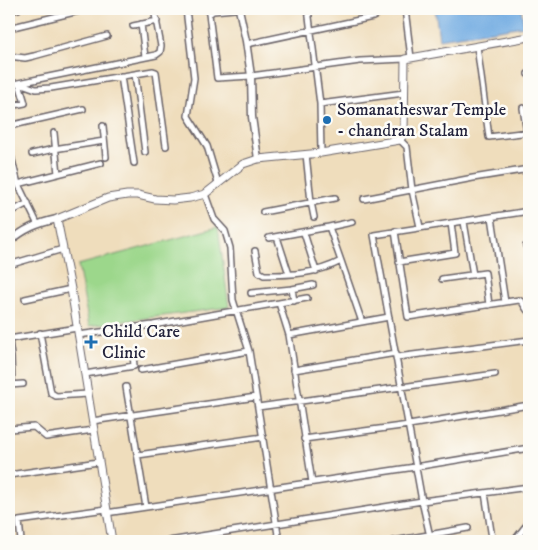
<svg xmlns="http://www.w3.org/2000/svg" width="538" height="550" font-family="'IM FELL DW Pica',serif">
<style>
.green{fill:#9cd78b;stroke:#5f7c63}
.water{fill:#72ace2;stroke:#4a678e}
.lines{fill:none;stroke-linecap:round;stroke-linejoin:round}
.minor-casing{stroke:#6a6368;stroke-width:8}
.tertiary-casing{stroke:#6a6368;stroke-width:9}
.secondary-casing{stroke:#6a6368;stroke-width:9}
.minor{stroke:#fff;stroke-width:5}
.tertiary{stroke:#fff;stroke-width:6}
.secondary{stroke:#fff;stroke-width:7}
.poi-dot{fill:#1f6fb2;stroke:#fdfcf7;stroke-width:2}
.labels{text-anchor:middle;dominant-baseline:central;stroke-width:5;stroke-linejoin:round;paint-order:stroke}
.poi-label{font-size:18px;fill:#22223b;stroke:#fdfcf7;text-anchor:start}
</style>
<rect width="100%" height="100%" fill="#fdfcf7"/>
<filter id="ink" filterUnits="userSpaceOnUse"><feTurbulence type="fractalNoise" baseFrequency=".02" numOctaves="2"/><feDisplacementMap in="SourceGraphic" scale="10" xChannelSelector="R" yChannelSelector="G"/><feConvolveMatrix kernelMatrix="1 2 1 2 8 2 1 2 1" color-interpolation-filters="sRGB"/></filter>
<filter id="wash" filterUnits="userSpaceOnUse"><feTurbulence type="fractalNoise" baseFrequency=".0096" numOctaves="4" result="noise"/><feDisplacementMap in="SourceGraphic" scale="20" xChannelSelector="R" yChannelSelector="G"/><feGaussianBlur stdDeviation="1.12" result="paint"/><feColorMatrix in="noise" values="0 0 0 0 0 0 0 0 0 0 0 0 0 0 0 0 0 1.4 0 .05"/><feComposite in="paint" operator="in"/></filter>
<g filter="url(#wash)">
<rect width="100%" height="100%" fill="#efddbc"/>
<path class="green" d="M218 227 229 307 89 326 78 265Z"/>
<path class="water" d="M435 9H521L524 26 439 39Z"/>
</g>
<g filter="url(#ink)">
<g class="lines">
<g class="minor-casing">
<path id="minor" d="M186 9 194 78 188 116 207 146 218 183
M234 9 213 11 209 14 217 78 251 76 360 61 405 59
M308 9 320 104 321 153
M405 9 411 58
M9 11 18 9
M141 24 145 57
M133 26 157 21
M9 28 87 9
M247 44 373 17 375 16V9
M477 46 489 137 529 132
M9 56 25 58 34 56 107 36
M9 73 11 85
M135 74 145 152
M528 74H529
M121 76 134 163
M19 83 36 89 51 88 153 71 156 72 166 146
M9 85 156 55 160 52 161 46 154 9
M320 104 404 93
M9 106 25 103 19 83
M523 108 527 133
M9 126 83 109
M103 126 106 157
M54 133 58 174
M400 140 407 147 412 190 420 227
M9 148 18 184 37 223
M32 154 54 149 104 141
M306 154 311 202 314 217
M18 184 101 163
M205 194 214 219 225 231 230 248 233 300 249 351 279 541
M364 199 473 178 529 169
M529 211 374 235 422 501 529 487
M263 212 335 198
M9 213 28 203
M492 217 505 302
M464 222 473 275
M329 227 352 222
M395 231 408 317 519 300 522 302 527 310H529
M304 233 316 271
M277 237 289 274
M526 246 529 245
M255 251 259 272 264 275C291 275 316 274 341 261L329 227 269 238
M341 261 362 322
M399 262 455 253 451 223
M12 264 63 249
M442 279 485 273 489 305
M292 289 313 285
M251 293 292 289 294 301
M25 299 71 289
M279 303 307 298
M40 333 51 393 56 396 88 394
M78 335 153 325 279 303 289 335 312 482
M289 335 389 317
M9 339 77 328
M9 340 11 356H9
M11 356 12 384
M397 357 529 340
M141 370 249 351
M294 370 396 353
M85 374 134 366 133 354
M9 385 23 384
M126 387 146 507
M258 407 495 374
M92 421 256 397
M9 429 34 427 46 437 93 430
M304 439 409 425 529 405
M138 455 263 437
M9 475 98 462
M485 493 492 538
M106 513 415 467 529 448
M21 541 19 521 106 509
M169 541 422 501 431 541
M394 541 468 528
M514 541 529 522
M521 541 529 539"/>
</g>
<g class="tertiary-casing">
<path id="tertiary" d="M239 9 246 41 251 76 252 117 258 159
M9 242C24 229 38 223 57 219"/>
</g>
<g class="secondary-casing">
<path id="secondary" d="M112 541 71 289 57 219 108 198 127 195H138L155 199 173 200 190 198 205 194 243 164 258 159 321 153 400 140 404 133 405 59 529 37"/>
</g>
<use href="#minor" class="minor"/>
<use href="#tertiary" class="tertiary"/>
<use href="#secondary" class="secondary"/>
</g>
</g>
<g class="poi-dot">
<circle cx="327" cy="120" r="5"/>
<path d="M88.5 334.5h5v5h5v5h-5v5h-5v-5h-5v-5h5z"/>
</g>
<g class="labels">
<g class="poi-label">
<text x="337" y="110">Somanatheswar Temple<tspan x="337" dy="21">- chandran Stalam</tspan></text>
<text x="102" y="332">Child Care<tspan x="102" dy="21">Clinic</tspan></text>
</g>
</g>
<rect width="538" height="550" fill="none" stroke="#fdfcf7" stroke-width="30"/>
</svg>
